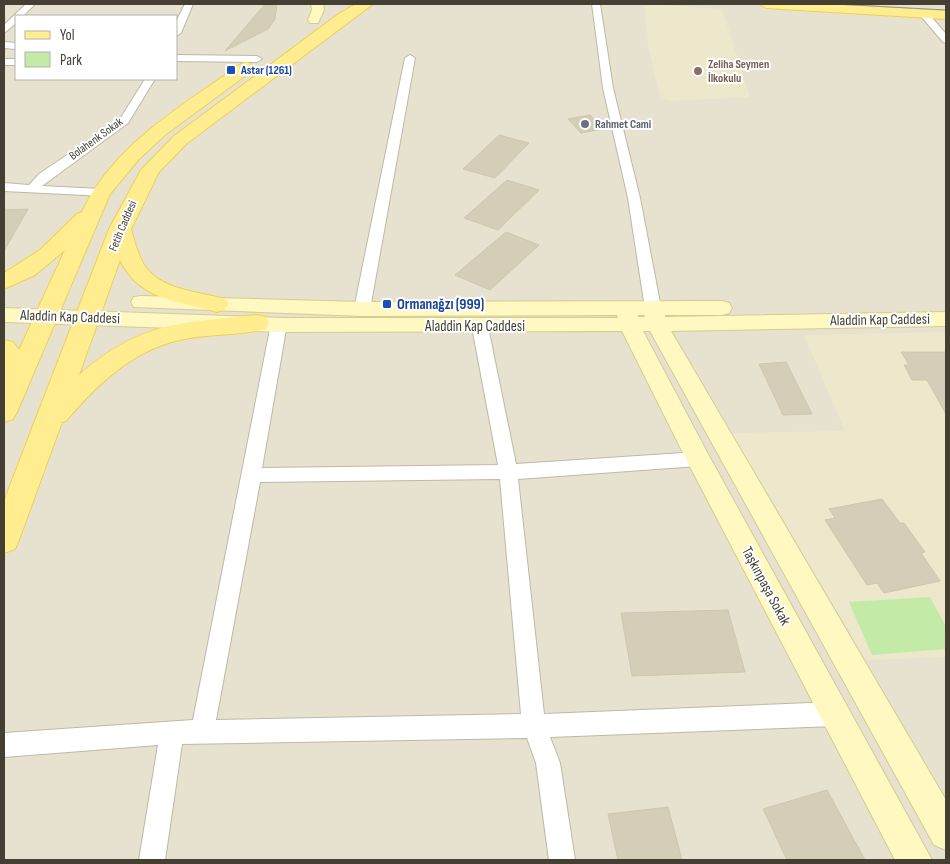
<svg xmlns="http://www.w3.org/2000/svg" width="950" height="864" font-family="'Sofia Sans Condensed',sans-serif">
<style>
.residential{fill:#e7e2d0;fill-rule:evenodd}
.education{fill:#ede7cb}
.green{fill:#c4eaa8}
.building{fill:#d4cdb7;stroke:#d0c6aa}
.lines{fill:none;stroke-linecap:round;stroke-linejoin:round}
.street-casing{stroke:#beb9a4;stroke-width:2}
.secondary-casing{stroke:#d5cc8f;stroke-width:2}
.primary-casing{stroke:#ead158;stroke-width:2}
.street{fill:#fff;fill-rule:evenodd}
.secondary{fill:#fff8c0;fill-rule:evenodd}
.primary{fill:#ffed8f;fill-rule:evenodd}
.tram{stroke:#939393;stroke-width:1}
.transit-dot{fill:#1a4fb4;stroke:#fff;stroke-width:2}
.education-dot{fill:#8d6e63;stroke:#fff;stroke-width:2}
.worship-dot{fill:#6b7280;stroke:#fff;stroke-width:2}
.labels{text-anchor:middle;dominant-baseline:central;stroke-width:4;stroke-linejoin:round;paint-order:stroke}
.far-education-label{font-size:12px;font-weight:bold;fill:#785e54;stroke:#fff;text-anchor:start}
.far-transit-label{font-size:12px;font-weight:bold;fill:#164399;stroke:#fff;text-anchor:start}
.far-worship-label{font-size:12px;font-weight:bold;fill:#5b616d;stroke:#fff;text-anchor:start}
.far-street-label{font-size:12px;fill:#443f32;stroke:#fff}
.transit-label{font-size:15px;font-weight:bold;fill:#164399;stroke:#fff;text-anchor:start}
.street-label{font-size:15px;fill:#443f32;stroke:#fff}
</style>
<rect width="100%" height="100%" fill="#f2f0e2"/>
<path class="residential" d="M4 4H946V860H4ZM16 16H176V79H16Z"/>
<path class="education" d="M648 4 722 9 750 97 669 101 660 96 648 45 644 5Z
M946 332V657L866 660 731 433 845 431 804 335Z"/>
<path class="green" d="M930 597 946 627V649L872 655 849 602Z"/>
<path class="building" d="M265 4H277L275 19 268 29 225 51Z
M590 115 603 129 581 133 568 119Z
M499 135 529 143 495 178 463 169Z
M507 180 539 190 498 230 464 218Z
M28 209 4 251V210Z
M506 232 539 245 490 290 455 275Z
M901 352H946V414L927 380H912L904 365H909Z
M786 362 812 414 783 415 759 364Z
M882 499 900 523H904L925 552 921 553 940 581 884 593 877 583 867 585 825 520 835 518 829 509Z
M728 610 745 672 632 676 621 613Z
M827 790 865 860H787L763 809Z
M668 807 682 860H618L608 814Z"/>
<g class="lines">
<g class="street-casing">
<path id="street" d="M26 4H35L23 16H16V23L4 33V25Z
M185 4H193L181 33 176 36V22Z
M592 4H600L613 88 640 198 661 308 653 313 645 308 628 198 603 88Z
M920 11H926L946 34V43L943 42 920 15Z
M4 42 16 43V49L4 48Z
M176 55 257 56 262 59 257 62 176 61Z
M410 55 415 58 370 309 362 314 354 309 405 58Z
M4 59H16V65H4Z
M145 79H155L128 123 42 186 101 189 107 193 105 196 4 191V183L29 185 39 174 120 119Z
M279 319 287 324 262 468 498 465 472 327 475 323H485L488 327 516 464 698 452 704 454 707 459 704 464 698 466 518 479 544 714 835 702 843 706 847 714 843 722 835 726 550 737 560 763 575 860H549L536 763 527 738 182 744 165 860H139L158 745 4 757V733L193 720 271 324ZM500 479 521 714 216 720 260 482Z"/>
</g>
<g class="secondary-casing">
<path id="secondary" d="M311 4H323L324 10 318 23H310L308 20 312 10Z
M141 296 362 302 722 301 729 303 732 308 729 313 722 315H665V317L946 312V326L671 331 946 800V850L934 845 650 331H643L708 454 932 860H895L686 459 622 331 283 332 4 322V308L283 318H618L617 315 362 316 134 307 131 302 134 297ZM638 315H644L645 317H638Z"/>
</g>
<g class="primary-casing">
<path id="primary" d="M356 4H373L186 144 159 172 131 229C134 241 138 254 144 265 160 290 200 292 225 299L229 304 225 309 217 312C178 301 139 300 120 260L79 375C140 322 180 323 257 315L266 317 269 323 266 329C241 335 215 334 190 338 137 346 99 382 66 421L62 422 19 540 15 549 4 553V501L109 229 141 170 174 136 340 13Z
M759 4H831L946 11V19L766 8Z
M247 62 255 67 253 70 165 135 139 159 110 194 17 412 13 419 4 422V340L13 342 19 350 65 250 35 275 4 289V273L40 250 77 214 82 212C113 145 183 105 241 64Z"/>
</g>
<use href="#street" class="street"/>
<use href="#secondary" class="secondary"/>
<use href="#primary" class="primary"/>
<path class="tram" d="M834 4 946 10"/>
</g>
<g class="transit-dot">
<rect x="226" y="65" width="10" height="10" rx="2.5"/>
<rect x="382" y="299" width="10" height="10" rx="2.5"/>
</g>
<circle class="education-dot" cx="698" cy="71" r="5"/>
<circle class="worship-dot" cx="585" cy="124" r="5"/>
<g class="labels">
<g class="far-education-label">
<text x="708" y="64">Zeliha Seymen<tspan x="708" dy="14">İlkokulu</tspan></text>
</g>
<g class="far-transit-label">
<text x="241" y="70">Astar (1261)</text>
</g>
<g class="far-worship-label">
<text x="595" y="124">Rahmet Cami</text>
</g>
<g class="far-street-label">
<text transform="translate(96 139) rotate(-36)">Bolahenk Sokak</text>
<text transform="translate(123 226) rotate(-67)">Fetih Caddesi</text>
</g>
<g class="transit-label">
<text x="397" y="304">Ormanağzı (999)</text>
</g>
<g class="street-label">
<text transform="translate(70 317) rotate(2)">Aladdin Kap Caddesi</text>
<text transform="translate(880 320) rotate(-1)">Aladdin Kap Caddesi</text>
<text x="475" y="326">Aladdin Kap Caddesi</text>
<text transform="translate(766 586) rotate(62)">Taşkınpaşa Sokak</text>
</g>
</g>
<rect width="950" height="864" fill="none" stroke="#443f32" stroke-width="10"/>
<rect x="15" y="15" width="162" height="65" fill="#ffffff" stroke="#b4b2ad"/>
<rect x="25" y="31" width="25" height="8" fill="#ffed8f" stroke="#b4b2ad"/>
<text x="60" y="40" font-size="15" fill="#443f32">Yol</text>
<rect x="25" y="52" width="25" height="15" fill="#c4eaa8" stroke="#b4b2ad"/>
<text x="60" y="65" font-size="15" fill="#443f32">Park</text>
</svg>
